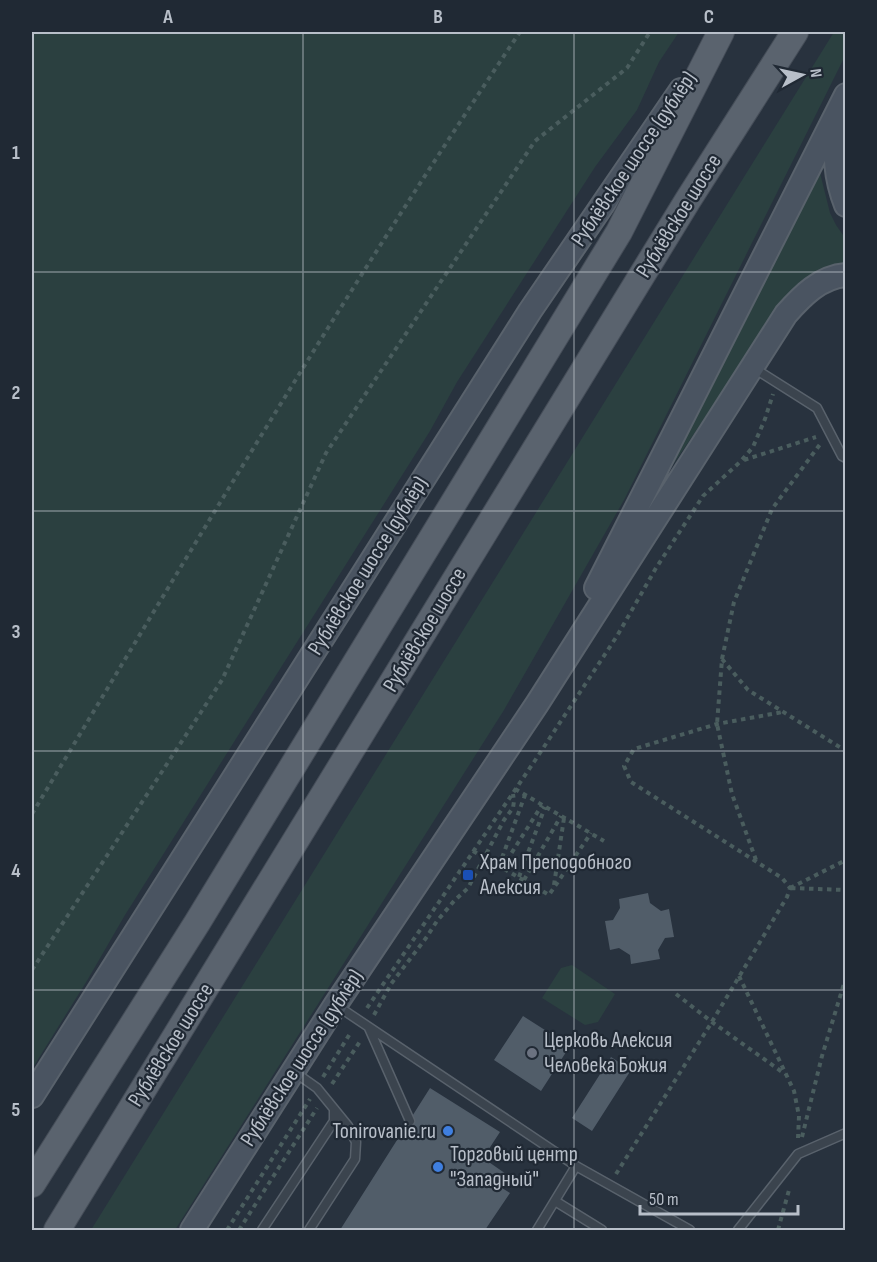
<svg xmlns="http://www.w3.org/2000/svg" width="877" height="1262" font-family="'Sofia Sans Condensed',sans-serif">
<style>
.green{fill:#2b4040}
.building{fill:#515d69}
.lines{fill:none;stroke-linecap:round;stroke-linejoin:round}
.lane-casing{stroke:#59626c;stroke-width:11}
.secondary-casing{stroke:#59626c;stroke-width:26}
.primary-casing{stroke:#454d58;stroke-width:28}
.path{stroke:#4a5d5e;stroke-width:4;stroke-dasharray:4.5 4.5;stroke-linecap:butt}
.lane{stroke:#3b444e;stroke-width:8}
.secondary{stroke:#4a5461;stroke-width:22}
.primary{stroke:#5a636e;stroke-width:26}
.grid{fill:none;stroke:#b8bfc9;stroke-width:1.5;stroke-opacity:0.55}
.transit-dot{fill:#1a4fb4;stroke:#202934;stroke-width:2}
.worship-dot{fill:#6b7280;stroke:#202934;stroke-width:2}
.shop-dot{fill:#3f7fe0;stroke:#202934;stroke-width:2}
.labels{text-anchor:middle;dominant-baseline:central;stroke-width:4.5;stroke-linejoin:round;paint-order:stroke}
.street-label{font-size:22px;fill:#b8bfc9;stroke:#202934}
.poi-label{font-size:22px;fill:#b8bfc9;stroke:#202934;text-anchor:start}
.neatline{fill:none;stroke:#b8bfc9;stroke-width:2}
.grid-label{font-size:20px;text-anchor:middle;font-weight:bold;fill:#b8bfc9}
</style>
<rect width="100%" height="100%" fill="#28323e"/>
<path class="green" d="M32 32H679L659 62 637 110 595 167 457 382 430 431 125 915 88 979 32 1069Z
M834 32H845V56L624 500 504 710 175 1230H91Z
M820 173 830 213 836 225 845 238V265C819 268 804 279 786 298L664 478Z
M572 965 615 994 598 1022 585 1025 542 998 561 968Z"/>
<path class="building" d="M648 893 650 903 661 911 669 909 674 937 665 938 658 950 660 959 631 964 630 955 619 948 610 950 605 921 613 920 620 908 619 899Z
M523 1016 570 1046 541 1091 494 1060Z
M611 1057 631 1070 592 1131 572 1118Z
M430 1088 500 1132 483 1158 509 1176 502 1188 510 1193 485 1230H340Z"/>
<g class="lines">
<g class="lane-casing">
<path id="lane" d="M752 367 817 408 842 456 846 458
M336 1005 576 1166 690 1230
M369 1028 410 1121
M293 1071 317 1088 348 1126 356 1142 355 1159 309 1230
M555 1201 602 1230
M262 1230 334 1121V1109
M537 1230 576 1166
M738 1230 798 1154 846 1133"/>
</g>
<g class="secondary-casing">
<path id="secondary" d="M837 121C834 151 835 178 846 205
M596 588 846 95
M32 1096 530 311 681 90
M192 1230 336 1004 537 704 786 314C802 296 820 277 846 275"/>
</g>
<g class="primary-casing">
<path id="primary" d="M32 1184 197 923 619 232 721 32
M57 1230 688 200 795 32"/>
</g>
<path class="path" d="M744 460 816 437
M722 659 748 690 846 751
M515 789 604 841
M32 814C190 551 348 287 520 32
M473 851 549 895 591 833
M756 860 732 794 717 724 722 659 734 602 772 509 821 443
M499 866 525 795
M502 868 542 805
M519 877 545 807
M524 880 561 816
M554 885 564 818
M790 888 846 860
M791 888 846 890
M32 970 222 680 326 453 535 141 627 68 650 32
M739 976 794 1091 799 1116 798 1138
M676 994 712 1022 785 1074
M367 1008 534 762 617 636 656 568 703 496 741 461 753 447 765 419 773 394
M374 1015 391 984 426 938 437 921 454 901 468 888 504 820 513 808 514 801 513 794
M323 1077 351 1032
M332 1084 361 1040
M802 1137 822 1056 846 977
M616 1174 710 1025 787 897 790 888 782 878 631 782 624 766 634 749 717 724 783 712
M227 1230 310 1099
M239 1230 317 1108
M778 1230 789 1190"/>
<use href="#lane" class="lane"/>
<use href="#secondary" class="secondary"/>
<use href="#primary" class="primary"/>
</g>
<path class="grid" d="M303 32V1230M574 32V1230M32 272H846M32 511H846M32 751H846M32 990H846"/>
<rect class="transit-dot" x="462" y="869" width="12" height="12" rx="3"/>
<circle class="worship-dot" cx="532" cy="1053" r="6"/>
<g class="shop-dot">
<circle cx="448" cy="1131" r="6"/>
<circle cx="438" cy="1167" r="6"/>
</g>
<g class="labels">
<g class="street-label">
<text transform="translate(634 159) rotate(-56)">Рублёвское шоссе (дублёр)</text>
<text transform="translate(679 216) rotate(-58)">Рублёвское шоссе</text>
<text transform="translate(368 566) rotate(-58)">Рублёвское шоссе (дублёр)</text>
<text transform="translate(425 630) rotate(-59)">Рублёвское шоссе</text>
<text transform="translate(171 1045) rotate(-58)">Рублёвское шоссе</text>
<text transform="translate(302 1058) rotate(-57)">Рублёвское шоссе (дублёр)</text>
</g>
<g class="poi-label">
<text x="480" y="862">Храм Преподобного<tspan x="480" dy="25">Алексия</tspan></text>
<text x="544" y="1040">Церковь Алексия<tspan x="544" dy="25">Человека Божия</tspan></text>
<text x="436" y="1131" text-anchor="end">Tonirovanie.ru</text>
<text x="450" y="1154">Торговый центр<tspan x="450" dy="25">"Западный"</tspan></text>
</g>
</g>
<rect width="877" height="1262" fill="none" stroke="#202934" stroke-width="66"/>
<g transform="translate(802 75) rotate(82)" stroke="#202934" stroke-width="4.5" paint-order="stroke">
<path d="M0-4.5L10 22L0 15L-10 22Z" fill="#b8bfc9"/>
<text y="-9" font-size="16" font-weight="bold" text-anchor="middle" fill="#b8bfc9">N</text>
</g>
<path d="M640 1205v9h158v-9" fill="none" stroke="#b8bfc9" stroke-width="3"/>
<text x="649" y="1205" font-size="18" fill="#b8bfc9" stroke="#202934" stroke-width="4.5" paint-order="stroke">50 m</text>
<rect x="33" y="33" width="811" height="1196" class="neatline"/>
<g class="grid-label">
<text x="168" y="23">A</text>
<text x="438" y="23">B</text>
<text x="709" y="23">C</text>
<text x="16" y="159">1</text>
<text x="16" y="399">2</text>
<text x="16" y="638">3</text>
<text x="16" y="877">4</text>
<text x="16" y="1116">5</text>
</g>
</svg>
